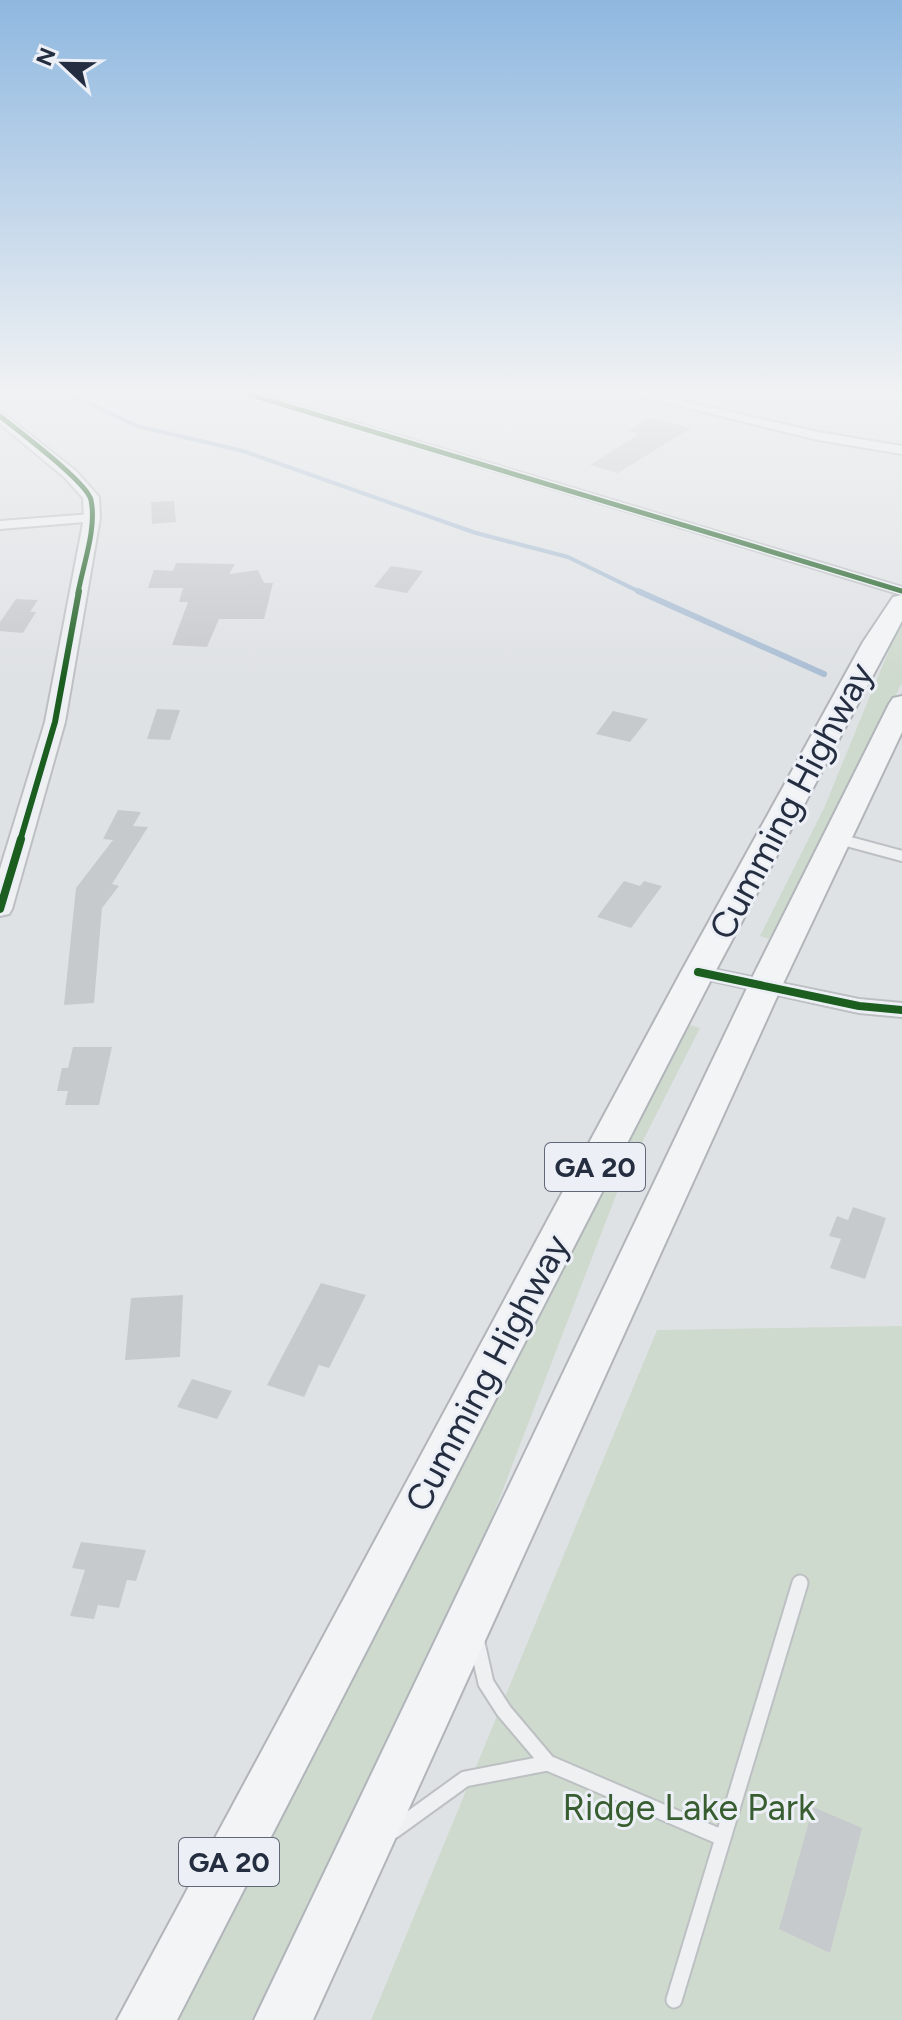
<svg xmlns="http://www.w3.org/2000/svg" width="902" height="2020" font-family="Figtree,sans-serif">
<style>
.green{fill:#cfdace}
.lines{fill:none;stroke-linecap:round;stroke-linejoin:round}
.stream-far1{stroke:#aabed4;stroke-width:4}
.stream{stroke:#aabed4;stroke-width:6}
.building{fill:#c7cacd}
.service-far2-casing{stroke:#bdc0c3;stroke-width:11}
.service-far1-casing{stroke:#bdc0c3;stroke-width:14}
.service-casing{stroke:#bdc0c3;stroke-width:19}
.minor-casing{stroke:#bdc0c3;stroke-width:4}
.tertiary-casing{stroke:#bdc0c3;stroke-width:4}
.trunk-casing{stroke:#b1b5ba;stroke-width:4}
.service-far2{stroke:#eef0f2;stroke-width:8}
.service-far1{stroke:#eef0f2;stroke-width:10}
.service{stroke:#eef0f2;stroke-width:15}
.minor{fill:#eef0f2;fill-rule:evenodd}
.tertiary{fill:#eef0f2;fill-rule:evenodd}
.trunk{fill:#f3f4f5;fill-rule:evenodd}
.cycleway-far2-casing{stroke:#ecf0f6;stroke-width:8}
.cycleway-far1-casing{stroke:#ecf0f6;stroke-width:10}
.cycleway-casing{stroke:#ecf0f6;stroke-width:13}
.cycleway-far2{stroke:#1b5e20;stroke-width:5}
.cycleway-far1{stroke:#1b5e20;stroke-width:6}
.cycleway{stroke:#1b5e20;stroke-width:8}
.labels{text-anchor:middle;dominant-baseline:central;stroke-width:6;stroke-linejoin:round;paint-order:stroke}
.shield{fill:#ecf0f6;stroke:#606877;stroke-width:2}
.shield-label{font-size:28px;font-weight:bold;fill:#242e40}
.near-street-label{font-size:36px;fill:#242e40;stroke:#ecf0f6}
.near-park-label{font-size:36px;fill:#385d30;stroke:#ecf0f6}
</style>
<rect width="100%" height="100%" fill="#dfe2e5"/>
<path class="green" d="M902 618V683L769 939 760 936 824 808Z
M685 1024 700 1028 618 1190 472 1570 266 2020H179Z
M902 1326V2020H371L657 1330Z"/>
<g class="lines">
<path class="stream-far1" d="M69 394 137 426 243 451 476 533 568 557 642 593"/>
<path class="stream" d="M638 591 824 674"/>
</g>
<path class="building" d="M649 418 691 428 618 473 590 465 639 434 629 431Z
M174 501 176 522 152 524 151 502Z
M176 563 235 564 229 574 258 570 264 583H273L264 619H219L207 647 172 645 188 602H179L183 588H148L154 570 173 571Z
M391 566 423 571 407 593 374 587Z
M16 599 38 600 30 612H36L23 633 0 631V622Z
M157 709 180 710 170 740 147 739Z
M613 711 648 719 630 742 596 734Z
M118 810 141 812 133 826 148 827 112 884 119 886 102 908 94 1003 64 1005 76 888 113 840 103 839Z
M624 881 640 886 644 881 662 886 631 928 597 917Z
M73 1047H112L99 1105H65L68 1091H57L62 1068H68Z
M853 1207 886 1218 865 1279 830 1268 841 1239 829 1236 837 1216 848 1220Z
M321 1283 366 1295 329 1368 319 1365 304 1397 267 1385Z
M183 1295 180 1357 125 1360 131 1298Z
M192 1379 232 1391 217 1419 177 1407Z
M81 1542 146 1550 136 1581 127 1580 119 1608 98 1605 94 1619 70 1616 85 1570 72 1568Z
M813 1807 862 1828 830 1953 779 1929Z"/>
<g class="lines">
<g class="service-far2-casing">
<path id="service-far2" d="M839 839 845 841"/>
</g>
<g class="service-far1-casing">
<path id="service-far1" d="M839 839 902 856"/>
</g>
<g class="service-casing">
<path id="service" d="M477 1643 486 1683 504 1711 548 1763 723 1838 674 2000
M393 1831 465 1779 548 1763
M723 1838 800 1583"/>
</g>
<g class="minor-casing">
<path id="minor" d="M242 394H260L902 587V595Z
M631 394H651L818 432 902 446V454L818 440Z
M92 514 99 518 97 521 0 529V521Z
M698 966 859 999 902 1003V1017L859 1013 691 976 688 972 691 968Z"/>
</g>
<g class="tertiary-casing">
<path id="tertiary" d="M0 411 76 471 99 497 100 518 65 722 12 909 9 914 0 916V869L45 722 84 518 83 498 64 477 0 424Z"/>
</g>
<g class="trunk-casing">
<path id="trunk" d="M902 595V621L715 972 177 2020H117L681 972 863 642 893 597Z
M902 696V732L781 988 313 2020H254L747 988 889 704 893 698Z"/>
</g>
<use href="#service-far2" class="service-far2"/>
<use href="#service-far1" class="service-far1"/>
<use href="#service" class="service"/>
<use href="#minor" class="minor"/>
<use href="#tertiary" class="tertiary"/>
<use href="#trunk" class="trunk"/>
<g class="cycleway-far2-casing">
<path id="cycleway-far2" d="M248 394 902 591
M0 416C18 431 87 482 91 500 97 528 83 565 78 593"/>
</g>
<g class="cycleway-far1-casing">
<path id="cycleway-far1" d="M20 841 55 722 79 591"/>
</g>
<g class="cycleway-casing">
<path id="cycleway" d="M0 909 21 839
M698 972 859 1006 902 1010"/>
</g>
<use href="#cycleway-far2" class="cycleway-far2"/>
<use href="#cycleway-far1" class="cycleway-far1"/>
<use href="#cycleway" class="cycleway"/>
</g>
<linearGradient id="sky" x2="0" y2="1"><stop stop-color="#8fb8e0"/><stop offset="0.58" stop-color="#f1f2f3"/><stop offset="1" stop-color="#f1f2f3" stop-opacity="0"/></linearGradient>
<rect width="902" height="677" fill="url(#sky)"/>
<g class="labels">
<g class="shield">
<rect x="545" y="1143" width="100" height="48" rx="6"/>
<rect x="179" y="1838" width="100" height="48" rx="6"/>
</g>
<g class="shield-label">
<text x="595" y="1167">GA 20</text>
<text x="229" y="1862">GA 20</text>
</g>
<g class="near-street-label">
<text transform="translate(791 801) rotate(-62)">Cumming Highway</text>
<text transform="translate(487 1373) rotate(-62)">Cumming Highway</text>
</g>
<g class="near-park-label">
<text x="689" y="1807">Ridge Lake Park</text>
</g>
</g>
<g transform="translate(64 64) rotate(292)" stroke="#ecf0f6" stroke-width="6" paint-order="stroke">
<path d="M0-6L14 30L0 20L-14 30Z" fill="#242e40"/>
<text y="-12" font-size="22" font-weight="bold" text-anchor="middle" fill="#242e40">N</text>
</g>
</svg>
